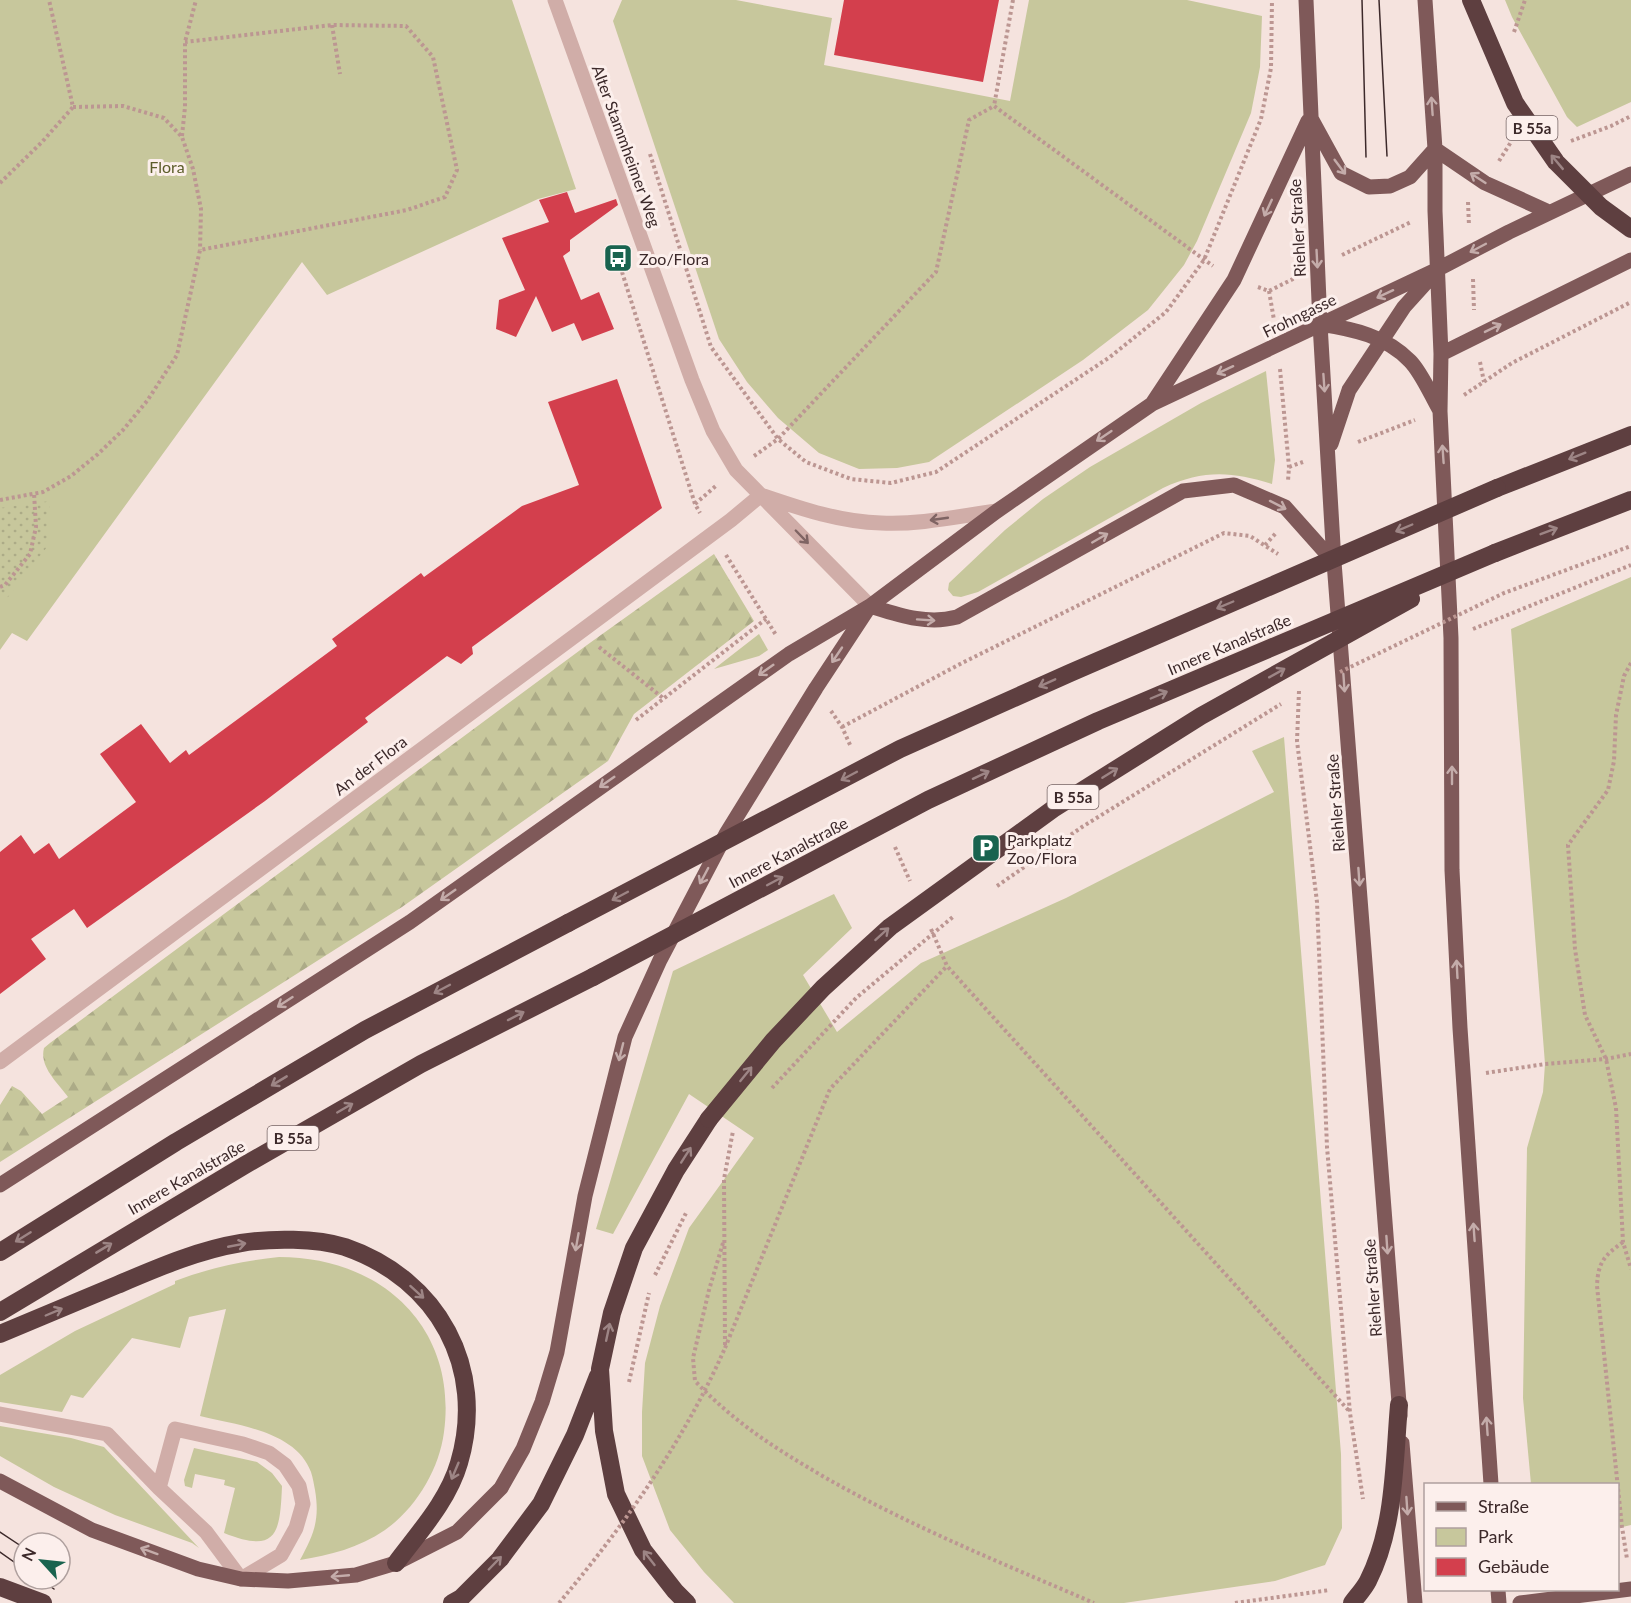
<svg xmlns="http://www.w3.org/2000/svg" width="1631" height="1603" font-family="Lato,sans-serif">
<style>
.green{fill:#c7c79c}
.forest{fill:url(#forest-firs)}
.garden{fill:url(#garden-dots)}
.building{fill:#d33f4d}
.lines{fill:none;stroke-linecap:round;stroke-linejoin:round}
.path{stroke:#bc9692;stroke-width:4;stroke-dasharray:3 3;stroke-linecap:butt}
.minor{stroke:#d0ada8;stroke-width:15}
.major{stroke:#7f5959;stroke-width:15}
.highway{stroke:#5e3f40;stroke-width:18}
.tram{stroke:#3c292a;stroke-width:1.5}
.path-bridge{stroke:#bc9692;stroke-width:4;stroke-dasharray:3 3;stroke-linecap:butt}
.highway-bridge{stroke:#5e3f40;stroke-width:18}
.oneway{stroke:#c4acaa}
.oneway2{stroke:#9d8585}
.oneway3{stroke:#7f6463}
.labels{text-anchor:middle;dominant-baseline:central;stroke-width:6;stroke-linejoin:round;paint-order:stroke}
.shield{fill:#fcefec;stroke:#766464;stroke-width:1.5}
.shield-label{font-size:15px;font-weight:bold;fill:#3c292a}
.street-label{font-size:16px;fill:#3c292a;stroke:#fcefec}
.park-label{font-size:16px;fill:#5c5d2a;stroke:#fcefec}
.poi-label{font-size:16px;fill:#3c292a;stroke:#fcefec;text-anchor:start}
</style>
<defs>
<pattern id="forest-firs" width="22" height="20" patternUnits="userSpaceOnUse" patternTransform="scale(1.5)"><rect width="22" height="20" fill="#c7c79c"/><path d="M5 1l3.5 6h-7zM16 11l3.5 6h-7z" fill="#acab87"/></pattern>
<pattern id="garden-dots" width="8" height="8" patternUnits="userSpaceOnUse" patternTransform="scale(1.5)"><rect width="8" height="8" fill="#c7c79c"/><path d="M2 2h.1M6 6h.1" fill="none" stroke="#acab87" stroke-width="1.8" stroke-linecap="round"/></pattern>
</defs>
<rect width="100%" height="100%" fill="#f5e3de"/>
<path class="green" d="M0 0H512L576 189 538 199 327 295 302 262 27 641 12 633 0 650Z
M622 0H736L832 18 824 65 1010 101 1029 0H1187L1262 16 1260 67 1251 113 1197 241 1184 265 1148 310 1083 360 929 462 897 468 859 469 819 453 778 418 747 382 719 339 613 21Z
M1505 0H1631V102L1577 127 1567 117 1512 17Z
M1266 371 1275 460 1272 484C1230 471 1203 470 1163 488L978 592 961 597 953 596 948 590 949 583 1005 530 1043 499 1090 467 1201 403Z
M1631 577V1525L1618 1528V1484H1531L1523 1398 1527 1148 1543 1092 1545 1064 1511 629Z
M759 634 768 650 759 656 714 669Z
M1284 737 1341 1454 1342 1528 1325 1565 1275 1581 1124 1603H734L704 1572 670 1530 642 1456V1412L645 1363 660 1306 689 1228 754 1138 689 1094 613 1234 596 1229 673 971 834 894 852 928 803 975 837 1032 921 963 1066 898 1274 792 1252 751Z
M279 1257C381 1257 458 1327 444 1432 439 1470 416 1508 385 1530 359 1548 330 1555 300 1560 314 1534 320 1520 315 1490 314 1485 313 1478 311 1472 296 1431 237 1425 200 1416L226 1309 189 1317 180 1348 132 1338 83 1398 71 1395 62 1412 0 1402V1375L75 1331 175 1284V1281C209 1268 243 1261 279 1257Z
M0 1426 71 1438 104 1447 199 1548 192 1543 115 1515 54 1487 0 1456Z
M194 1448 257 1462 272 1473 282 1486C280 1534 277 1554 224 1533L235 1488 224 1485 225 1480 195 1474 192 1488 185 1486 184 1480Z"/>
<path class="forest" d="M714 554 754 621 634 714 608 761 402 907 0 1162V1105L12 1086 21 1091 42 1114 68 1097C58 1083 39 1067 44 1048L50 1043 587 645Z"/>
<path class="garden" d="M50 501 47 547 8 597 0 600V508Z"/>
<path class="building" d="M844 0H999L983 82 834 55Z
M567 192 575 213 616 199 618 205 570 240V251L563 256 581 300 599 292 614 329 582 341 574 323 552 332 536 296 516 337 496 329 499 300 525 290 502 238 549 222 539 200Z
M617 379 662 508 472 647 473 654 461 664 447 656 365 718 368 722 265 801 87 928 74 909 31 939 46 959 0 994V852L21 835 34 854 49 843 59 859 136 802 100 754 141 724 170 763 186 750 189 755 337 646 332 639 421 573 424 577 522 506 579 485 548 402Z"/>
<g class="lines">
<path class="path" d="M1013 0 994 106 1213 266
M332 25 340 74
M1514 32 1525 0
M73 107 123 106 164 118 182 137 193 169 201 209 200 250
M182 136 185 107V42L196 0
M1571 141 1611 126 1631 116
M650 154 711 347 778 439 806 462 851 479 891 483 936 472 1110 357 1166 312 1204 260 1261 119 1271 68 1272 0
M1499 161 1511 142
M0 183 42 142 73 107 49 0
M1468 202 1469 226
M1342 255 1411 222
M622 272 695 504 700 513
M1473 279 1474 310
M1258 287 1269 291 1295 278
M1269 291 1274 320
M1480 362 1484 382
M1280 369 1289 467 1288 481
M1464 395 1512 363 1631 302
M1358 442 1415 420
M754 456 778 439 936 272 969 120 994 106
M1289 467 1303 462
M0 500 43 492 71 476 98 454 123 430 147 401 177 355 200 250 407 210 445 197 457 170 433 57 406 26 332 25 185 42
M695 504 717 485
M1265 545 1277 532
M726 555 776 635
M0 587 5 585 30 554 36 527 34 493
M1473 629 1631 565
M599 647 663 698
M1631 663 1624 676 1616 715 1614 761 1608 790 1568 845 1575 949 1585 1015 1606 1059 1616 1108 1623 1242 1631 1269
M1299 691 1297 741 1317 902 1327 1147 1350 1413 1363 1499
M831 711 842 727 851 747
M636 720 766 619
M842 727 962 663 1224 533 1250 536 1278 554
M895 847 910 881
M931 929 947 966 1350 1412
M1486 1073 1545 1064 1606 1059 1631 1054
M1623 1242C1604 1256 1598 1262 1597 1286L1622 1527 1627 1559
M723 1243 709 1290 693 1358 695 1381C735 1423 776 1449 826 1478 912 1527 1004 1564 1094 1603
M655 1275 687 1211
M725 1345 724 1179 733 1131
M725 1348 830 1089 947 966
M629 1382 649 1293
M1235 1603 1330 1590"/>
<path class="minor" d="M555 0 692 380 713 431 736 470 870 606
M764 496C802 509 841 522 881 523 920 525 959 516 997 511
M0 1062 731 520 761 495
M0 1414 107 1434 159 1488 206 1532 241 1579 281 1555 296 1528 303 1504 299 1486 285 1465 269 1453 243 1444 175 1429 159 1488"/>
<path class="major" d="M1306 0 1320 324 1334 562 1400 1416
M1425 0 1435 149V211L1441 354 1440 411 1451 638 1452 870 1460 1028 1491 1484
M1312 120 1341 173 1369 187 1390 186 1410 177 1435 149 1485 183 1549 212
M1320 324C1353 329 1386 336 1410 361 1421 372 1431 395 1439 409
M1441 354 1631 260
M1152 404 1234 280 1308 121
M1331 444 1349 390 1404 307 1432 276
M870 606C899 615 927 625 957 617L1183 491 1234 485 1285 507 1334 562
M0 1185 410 922 789 654 870 606 997 511 1152 404 1438 269 1509 232 1631 174
M1402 1443 1415 1603
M0 1481 92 1530 198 1569 241 1579 288 1581 356 1575 396 1563 457 1532 501 1488 523 1449 542 1402 557 1352 585 1196 625 1037 660 960 726 834 816 688 868 609
M1498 1590 1499 1603
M1520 1603 1631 1589"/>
<path class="highway" d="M1497 488 1631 435
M1495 553 1631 500
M0 1252 176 1142 365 1030 568 923
M0 1312 245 1165 421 1064 593 977
M0 1334C39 1318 78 1301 117 1285 157 1268 198 1250 241 1243 271 1238 316 1238 345 1247 438 1279 487 1368 459 1463 448 1501 419 1532 396 1563
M0 1587 43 1603
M452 1603 461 1598 500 1559 541 1504 575 1435 598 1376
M687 1603 675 1591 643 1550 616 1494 604 1431 600 1369 612 1313 634 1248 676 1170 709 1119
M1352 1603C1357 1596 1364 1589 1368 1581 1395 1528 1394 1463 1399 1405"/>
<path class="tram" d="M1362 0 1366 157
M1379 0 1387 156
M0 1532 24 1548
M0 1552 24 1569
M60 1573 64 1576
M39 1579 54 1589"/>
<path class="path-bridge" d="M1340 672 1504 593 1631 546
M997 886 1082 827 1281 704
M772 1088 856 998 954 916
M559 1603C624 1526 684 1441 725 1348"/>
<path class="highway-bridge" d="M1471 0 1515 103 1556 162 1601 207 1631 229
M568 923 900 749 1070 673 1497 488
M593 977 928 800 1098 721 1495 553
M709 1119 773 1041 823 988 890 927 1053 809 1201 716 1411 599"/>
</g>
<defs><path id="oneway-shaft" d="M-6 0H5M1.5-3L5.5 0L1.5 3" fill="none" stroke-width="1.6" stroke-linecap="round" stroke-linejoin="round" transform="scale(1.5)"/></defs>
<g class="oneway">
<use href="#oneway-shaft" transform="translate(1432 106) rotate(-94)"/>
<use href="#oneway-shaft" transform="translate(1340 167) rotate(53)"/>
<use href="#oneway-shaft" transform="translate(1478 178) rotate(-147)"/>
<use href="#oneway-shaft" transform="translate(1268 208) rotate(115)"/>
<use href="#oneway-shaft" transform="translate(1478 248) rotate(152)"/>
<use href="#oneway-shaft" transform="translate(1317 259) rotate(87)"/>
<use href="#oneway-shaft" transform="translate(1385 294) rotate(155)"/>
<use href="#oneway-shaft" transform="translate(1493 328) rotate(-26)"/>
<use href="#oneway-shaft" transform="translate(1225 370) rotate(155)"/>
<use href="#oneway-shaft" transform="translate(1324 383) rotate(86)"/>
<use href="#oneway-shaft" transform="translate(1104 436) rotate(146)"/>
<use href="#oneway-shaft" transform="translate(1443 454) rotate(-94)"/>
<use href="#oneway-shaft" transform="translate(1278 505) rotate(27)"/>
<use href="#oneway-shaft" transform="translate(1100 538) rotate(-30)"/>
<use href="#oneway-shaft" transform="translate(926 620) rotate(4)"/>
<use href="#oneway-shaft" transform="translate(837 655) rotate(124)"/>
<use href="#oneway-shaft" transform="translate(766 670) rotate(145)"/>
<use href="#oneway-shaft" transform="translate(1344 683) rotate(86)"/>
<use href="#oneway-shaft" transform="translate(1452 775) rotate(-90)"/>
<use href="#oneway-shaft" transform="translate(607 782) rotate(145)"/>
<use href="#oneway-shaft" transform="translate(704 876) rotate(118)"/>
<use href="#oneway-shaft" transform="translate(1359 877) rotate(86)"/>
<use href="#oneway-shaft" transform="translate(448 895) rotate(145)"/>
<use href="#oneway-shaft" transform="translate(1457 969) rotate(-93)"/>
<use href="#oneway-shaft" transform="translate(285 1002) rotate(147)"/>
<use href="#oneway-shaft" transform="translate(621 1052) rotate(104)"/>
<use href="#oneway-shaft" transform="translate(1474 1232) rotate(-94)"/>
<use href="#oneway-shaft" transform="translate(577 1242) rotate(100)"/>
<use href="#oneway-shaft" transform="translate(1387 1245) rotate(86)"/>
<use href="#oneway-shaft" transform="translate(1487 1426) rotate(-94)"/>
<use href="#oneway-shaft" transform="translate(1407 1506) rotate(86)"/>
<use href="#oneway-shaft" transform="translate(149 1551) rotate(-160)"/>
<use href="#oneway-shaft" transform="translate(340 1576) rotate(175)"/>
</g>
<g class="oneway2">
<use href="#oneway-shaft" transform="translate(1557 162) rotate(-130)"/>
<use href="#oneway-shaft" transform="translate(1577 456) rotate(158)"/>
<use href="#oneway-shaft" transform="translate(1404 528) rotate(157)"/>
<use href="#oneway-shaft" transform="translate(1549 531) rotate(-21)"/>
<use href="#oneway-shaft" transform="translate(1225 605) rotate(157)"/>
<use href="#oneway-shaft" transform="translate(1277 673) rotate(-29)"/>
<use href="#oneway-shaft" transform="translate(1047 683) rotate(156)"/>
<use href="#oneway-shaft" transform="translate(1159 695) rotate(-23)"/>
<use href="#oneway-shaft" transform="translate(1110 773) rotate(-32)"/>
<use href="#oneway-shaft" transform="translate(981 775) rotate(-25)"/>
<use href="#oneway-shaft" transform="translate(849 776) rotate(152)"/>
<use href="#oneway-shaft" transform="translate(775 881) rotate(-28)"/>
<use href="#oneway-shaft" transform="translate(620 896) rotate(152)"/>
<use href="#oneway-shaft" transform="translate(882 934) rotate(-42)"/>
<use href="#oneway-shaft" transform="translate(442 989) rotate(152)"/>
<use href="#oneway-shaft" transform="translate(516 1016) rotate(-27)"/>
<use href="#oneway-shaft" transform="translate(746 1074) rotate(-51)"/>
<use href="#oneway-shaft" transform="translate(279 1081) rotate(149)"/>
<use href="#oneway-shaft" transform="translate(345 1108) rotate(-30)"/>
<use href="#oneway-shaft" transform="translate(686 1155) rotate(-57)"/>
<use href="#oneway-shaft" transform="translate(23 1237) rotate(148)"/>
<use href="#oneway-shaft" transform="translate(237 1245) rotate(-11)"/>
<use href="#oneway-shaft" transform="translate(104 1248) rotate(-31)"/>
<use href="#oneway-shaft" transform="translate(417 1292) rotate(42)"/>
<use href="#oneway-shaft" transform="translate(54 1312) rotate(-23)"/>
<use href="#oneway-shaft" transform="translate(608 1332) rotate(-78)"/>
<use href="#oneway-shaft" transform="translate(455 1471) rotate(113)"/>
<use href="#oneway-shaft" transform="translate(649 1558) rotate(-128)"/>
<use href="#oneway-shaft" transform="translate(495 1563) rotate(-46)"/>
</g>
<g class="oneway3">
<use href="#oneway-shaft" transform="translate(939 519) rotate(172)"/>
<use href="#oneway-shaft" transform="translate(802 537) rotate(46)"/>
</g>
<defs>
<g id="bus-square" transform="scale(1.5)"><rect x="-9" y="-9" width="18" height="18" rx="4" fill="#19634f" stroke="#fcefec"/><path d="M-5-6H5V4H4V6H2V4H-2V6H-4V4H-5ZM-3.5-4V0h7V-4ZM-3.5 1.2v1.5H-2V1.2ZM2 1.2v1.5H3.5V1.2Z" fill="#fff"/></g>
<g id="parking-square" transform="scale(1.5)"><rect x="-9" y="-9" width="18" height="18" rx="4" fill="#19634f" stroke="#fcefec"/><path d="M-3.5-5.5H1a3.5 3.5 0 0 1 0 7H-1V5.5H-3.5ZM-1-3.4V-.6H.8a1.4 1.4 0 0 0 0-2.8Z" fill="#fff"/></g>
</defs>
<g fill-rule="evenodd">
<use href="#bus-square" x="618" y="258"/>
<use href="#parking-square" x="986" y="848"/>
</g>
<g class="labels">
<g class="shield">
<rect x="1506.5" y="116" width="51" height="24" rx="4.5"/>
<rect x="1047.5" y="785" width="51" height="24" rx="4.5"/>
<rect x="267.5" y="1126" width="51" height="24" rx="4.5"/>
</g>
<g class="shield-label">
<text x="1532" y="128">B 55a</text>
<text x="1073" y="797">B 55a</text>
<text x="293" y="1138">B 55a</text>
</g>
<g class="street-label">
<text transform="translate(627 146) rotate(70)">Alter Stammheimer Weg</text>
<text transform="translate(1297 228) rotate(-93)">Riehler Straße</text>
<text transform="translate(1299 315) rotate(-26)">Frohngasse</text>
<text transform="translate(1229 644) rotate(-23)">Innere Kanalstraße</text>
<text transform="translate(370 765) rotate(-37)">An der Flora</text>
<text transform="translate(1335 803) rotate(-94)">Riehler Straße</text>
<text transform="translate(788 852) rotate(-28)">Innere Kanalstraße</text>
<text transform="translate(186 1177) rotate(-30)">Innere Kanalstraße</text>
<text transform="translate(1372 1288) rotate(-94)">Riehler Straße</text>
</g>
<g class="park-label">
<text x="167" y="166">Flora</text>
</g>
<g class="poi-label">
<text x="639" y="258">Zoo/Flora</text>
<text x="1007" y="839">Parkplatz<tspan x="1007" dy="18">Zoo/Flora</tspan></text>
</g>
</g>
<rect x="1424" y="1483" width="195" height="108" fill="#fcefec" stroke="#afa09e" stroke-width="1.5"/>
<rect x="1436" y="1502" width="30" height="9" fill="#7f5959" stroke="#afa09e" stroke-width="1.5"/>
<text x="1478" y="1513" font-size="18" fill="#3c292a">Straße</text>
<rect x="1436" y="1528" width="30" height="18" fill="#c7c79c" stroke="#afa09e" stroke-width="1.5"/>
<text x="1478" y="1543" font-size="18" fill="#3c292a">Park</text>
<rect x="1436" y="1558" width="30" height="18" fill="#d33f4d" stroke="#afa09e" stroke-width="1.5"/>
<text x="1478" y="1573" font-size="18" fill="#3c292a">Gebäude</text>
<g transform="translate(42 1561) rotate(297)"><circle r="28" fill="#fcefec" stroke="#afa09e" stroke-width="1.5"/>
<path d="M0-4.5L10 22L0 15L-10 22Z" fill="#19634f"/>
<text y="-9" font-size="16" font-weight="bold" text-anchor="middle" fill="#3c292a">N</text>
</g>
</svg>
